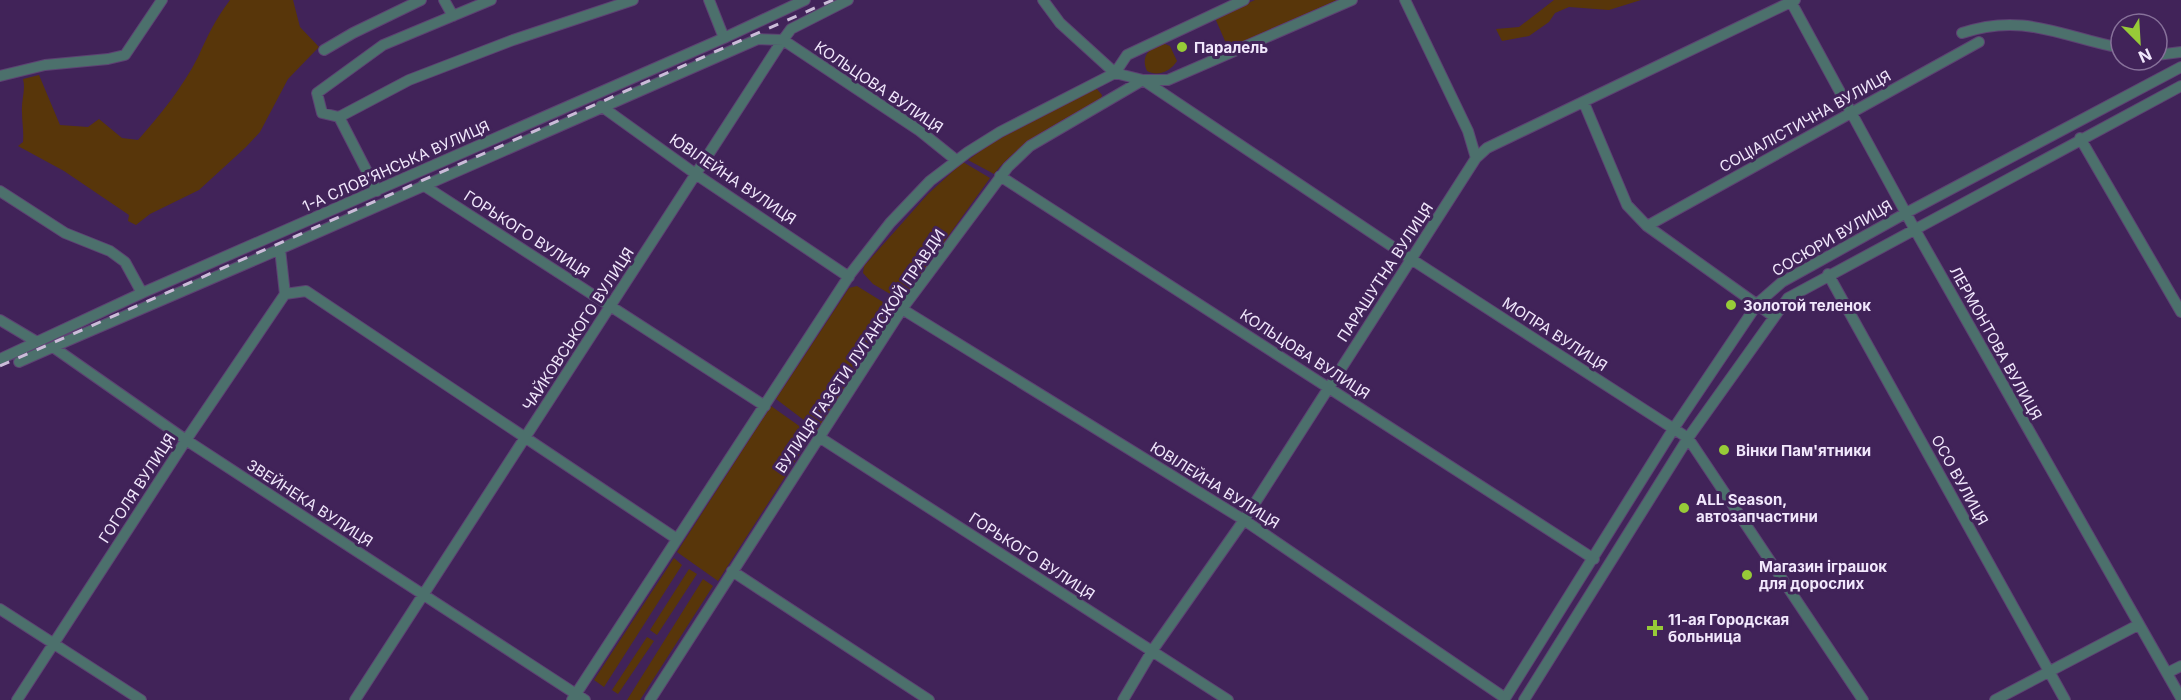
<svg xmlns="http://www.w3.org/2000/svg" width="2181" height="700" font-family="Inter,sans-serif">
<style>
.grass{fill:#58360a}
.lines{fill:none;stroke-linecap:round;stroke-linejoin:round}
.minor-casing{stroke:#5d4273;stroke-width:12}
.minor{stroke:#4c706c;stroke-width:10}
.rail{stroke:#cbbcd9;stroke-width:3;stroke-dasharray:10 10;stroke-linecap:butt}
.poi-dot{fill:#97cb38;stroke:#412359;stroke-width:2}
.labels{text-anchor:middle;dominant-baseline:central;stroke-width:6;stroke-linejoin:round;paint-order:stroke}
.poi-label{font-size:15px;font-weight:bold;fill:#f1e7fc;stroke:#412359;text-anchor:start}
.street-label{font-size:15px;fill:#f1e7fc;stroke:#412359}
</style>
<rect width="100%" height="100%" fill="#412359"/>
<path class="grass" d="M230 0H293L300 27 319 47 288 79 260 132 246 147 199 190 150 214 136 225 128 221 129 215 64 171 18 146 23 142C24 131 22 123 22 112 21 101 26 90 23 79L39 75 60 125 88 127 99 119 122 138 138 140C160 115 183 87 198 57 208 35 215 20 230 0Z
M1255 0H1337L1228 48 1215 18Z
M1554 0H1641L1609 10 1569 7 1555 13 1549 22 1529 36 1502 41 1496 29 1519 27Z
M1165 44 1170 46 1177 61C1171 71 1158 77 1147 71 1140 55 1150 47 1165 44Z
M1096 88 1102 95 1101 99C1062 121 1022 139 994 174L968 160 993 142Z
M963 162 990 178 906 295 897 298 873 284 863 273 864 266 928 194Z
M857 286 891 307 890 320 817 430 776 399 849 288Z
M771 406 812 435 718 581 677 552Z
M674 558 682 565 604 687 594 680Z
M689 569 697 574 657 635 650 630Z
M703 579 713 586 640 700H627Z
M647 637 654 641 618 694 612 690Z"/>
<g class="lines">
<g class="minor-casing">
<path id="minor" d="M444 0 453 16
M709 0 724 38
M1043 0 1060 23 1115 73 1143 80 1411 259 1688 438 1863 700
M1405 0 1468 131 1476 158
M1790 0 1914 228 2181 698
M1962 33C2024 12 2062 37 2121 48
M324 50 353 33 421 0
M2157 55 2181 52
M0 76 45 65 108 59 125 55 162 0
M1584 103 1627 205 1647 226 1773 316
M601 106 697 175 849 277
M339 117 409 80 513 40 633 0
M2080 138 2181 312
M1000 176 1594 559
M423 185 765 406
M0 191 65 233 110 251 125 262 142 293
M377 191 339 117 322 113 317 93 383 45 491 0
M1647 226 1979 42
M1828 274 2065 700
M285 294 280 249 758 39 783 40 920 131 956 160
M285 294 306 291 677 539
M902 309 1244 520 1505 698
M0 320 37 342
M53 347 280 249
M0 359 142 293 724 38 805 0
M19 362 53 347 186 440 585 700
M819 437 1228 700
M732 571 929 700
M0 609 141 700
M2167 673 2181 666
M17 700 186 440 285 294
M355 700 780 44 791 29 848 0
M572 700 851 273 890 223 930 181 968 152 1000 132 1115 73 1127 55 1244 0
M650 700 902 309 1008 167 1030 146 1143 80H1168L1352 0
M1123 700 1152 651 1244 520 1476 158 1487 148 1795 0
M1504 700 1674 428 1758 303 1782 282 1906 213 2181 67
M1524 700 1688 438 1788 298 2181 86
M1995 700 2138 625"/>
</g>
<use href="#minor" class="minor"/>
<path class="rail" d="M0 366 833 0"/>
</g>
<g class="poi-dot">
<circle cx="1182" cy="47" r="6"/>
<circle cx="1731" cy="305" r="6"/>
<circle cx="1724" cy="450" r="6"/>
<circle cx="1684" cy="508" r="6"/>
<circle cx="1747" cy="575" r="6"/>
<path d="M1652 619h6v6h6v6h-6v6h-6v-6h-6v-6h6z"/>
</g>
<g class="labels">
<g class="poi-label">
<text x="1194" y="47">Паралель</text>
<text x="1743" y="305">Золотой теленок</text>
<text x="1736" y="450">Вінки Пам'ятники</text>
<text x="1696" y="499">ALL Season,<tspan x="1696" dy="17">автозапчастини</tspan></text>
<text x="1759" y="566">Магазин іграшок<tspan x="1759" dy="17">для дорослих</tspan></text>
<text x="1668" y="619">11-ая Городская<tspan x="1668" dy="17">больница</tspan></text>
</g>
<g class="street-label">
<text transform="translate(879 87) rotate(34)">КОЛЬЦОВА ВУЛИЦЯ</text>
<text transform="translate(1805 121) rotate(-29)">СОЦІАЛІСТИЧНА ВУЛИЦЯ</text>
<text transform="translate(396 166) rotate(-24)">1-А СЛОВ’ЯНСЬКА ВУЛИЦЯ</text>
<text transform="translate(733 179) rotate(34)">ЮВІЛЕЙНА ВУЛИЦЯ</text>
<text transform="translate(527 234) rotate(33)">ГОРЬКОГО ВУЛИЦЯ</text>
<text transform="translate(1832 238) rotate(-30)">СОСЮРИ ВУЛИЦЯ</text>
<text transform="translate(1385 272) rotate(-57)">ПАРАШУТНА ВУЛИЦЯ</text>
<text transform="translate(578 329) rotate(-57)">ЧАЙКОВСЬКОГО ВУЛИЦЯ</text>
<text transform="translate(1555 334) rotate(33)">МОПРА ВУЛИЦЯ</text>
<text transform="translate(1996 343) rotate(61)">ЛЕРМОНТОВА ВУЛИЦЯ</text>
<text transform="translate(860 351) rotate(-56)">ВУЛИЦЯ ГАЗЄТИ ЛУГАНСКОЙ ПРАВДИ</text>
<text transform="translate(1305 354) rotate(33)">КОЛЬЦОВА ВУЛИЦЯ</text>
<text transform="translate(1960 480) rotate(61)">ОСО ВУЛИЦЯ</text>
<text transform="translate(1215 485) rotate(32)">ЮВІЛЕЙНА ВУЛИЦЯ</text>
<text transform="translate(137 488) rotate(-57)">ГОГОЛЯ ВУЛИЦЯ</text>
<text transform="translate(310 503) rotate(33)">ЗВЕЙНЕКА ВУЛИЦЯ</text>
<text transform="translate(1032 556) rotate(33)">ГОРЬКОГО ВУЛИЦЯ</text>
</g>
</g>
<g transform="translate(2139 42) rotate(156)"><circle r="28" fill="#412359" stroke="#87719a" stroke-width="1.5"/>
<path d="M0-4.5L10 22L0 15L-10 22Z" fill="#97cb38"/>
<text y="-9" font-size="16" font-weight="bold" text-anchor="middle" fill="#f1e7fc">N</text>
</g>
</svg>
